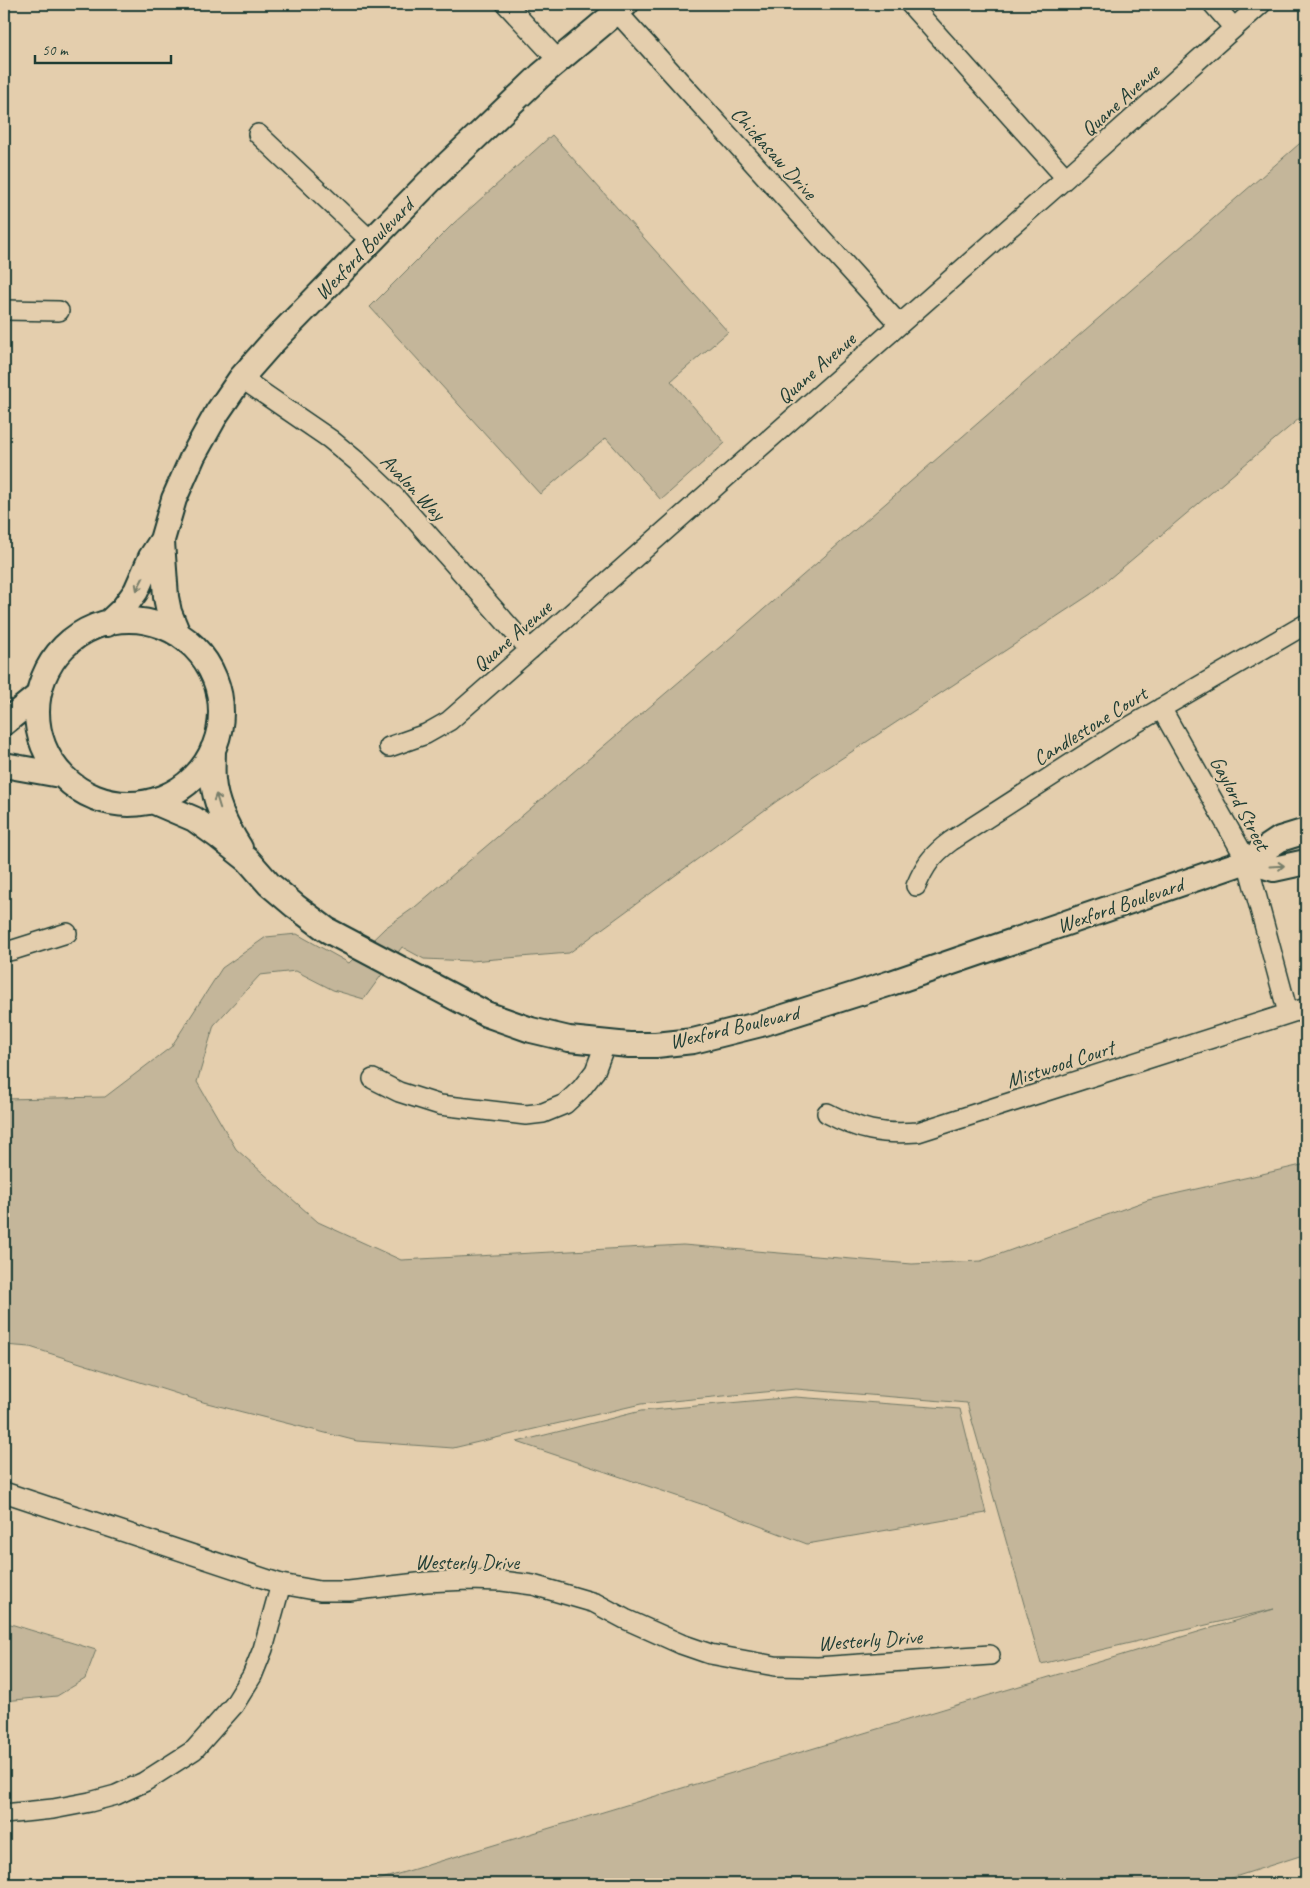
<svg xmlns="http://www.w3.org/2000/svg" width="1310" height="1888" font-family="Caveat,sans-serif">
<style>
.green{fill:#c4b69a;stroke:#727a67}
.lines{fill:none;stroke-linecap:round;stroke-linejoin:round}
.minor-casing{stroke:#1f3d34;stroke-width:22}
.tertiary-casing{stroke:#1f3d34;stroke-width:28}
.minor{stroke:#e4cead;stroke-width:19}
.tertiary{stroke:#e4cead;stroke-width:24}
.oneway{stroke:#787e6a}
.labels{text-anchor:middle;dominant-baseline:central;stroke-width:4.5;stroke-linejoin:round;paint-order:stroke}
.street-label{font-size:21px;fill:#1f3d34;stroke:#e4cead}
</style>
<rect width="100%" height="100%" fill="#e4cead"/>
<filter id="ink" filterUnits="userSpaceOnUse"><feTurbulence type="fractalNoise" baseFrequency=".02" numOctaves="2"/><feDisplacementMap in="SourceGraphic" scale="10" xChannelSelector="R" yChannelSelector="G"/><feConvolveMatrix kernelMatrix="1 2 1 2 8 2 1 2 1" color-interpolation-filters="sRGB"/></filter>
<g filter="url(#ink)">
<path class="green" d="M552 135 728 332 671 381 725 443 661 500 606 438 540 494 370 307 454 223Z
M1306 138V413L1091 594 777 801 569 953 471 961 424 959 402 947 364 999 333 990 296 971 260 975 214 1025 197 1082 236 1149 318 1222 401 1260 683 1245 912 1264 981 1261 1148 1200 1306 1164V1854L1213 1884H365L1274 1609 1041 1664 967 1403 796 1389 641 1404 453 1448 357 1441 203 1402 30 1347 4 1345V1099L105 1097 171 1047 222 968 266 937 297 934 349 963 385 928 415 907 741 629Z
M795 1397 960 1409 986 1513 807 1544 707 1506 517 1442 641 1411Z
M4 1622 96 1650 85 1679 57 1696 4 1701Z"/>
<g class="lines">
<g class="minor-casing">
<path id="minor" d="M506 4 558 60
M910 4 1066 178
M1213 4 1234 28
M617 12 899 324
M258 134 371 241
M4 310 59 311
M241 378 330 439 359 463 395 497 530 650
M1161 708 1247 861 1288 1013
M389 747 426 734 449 721 1066 178 1261 4
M916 886C925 865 932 855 951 841L1117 734 1306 624
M4 952 13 950 67 933
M373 1079 399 1092 440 1105 526 1115 543 1113 565 1104 581 1089 595 1071 606 1042
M827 1113C859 1130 881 1135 918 1132L1306 1008
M4 1492 281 1584 320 1591H349L426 1582 468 1580 502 1581 533 1585 595 1603 625 1619 681 1644 710 1654 775 1666 818 1667 990 1655
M4 1814 53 1809 90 1802 116 1795 144 1782 194 1750 234 1705 252 1676 263 1649 281 1584"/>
</g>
<g class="tertiary-casing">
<path id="tertiary" d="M162 542 166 597 169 612 178 634
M37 712a92 92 0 1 1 184 0a92 92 0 1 1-184 0Z
M107 624 123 609 136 591 151 557 162 540 174 499 193 456 217 413 241 378 270 345 429 182 541 75 626 4
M4 723 35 698
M213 749C213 759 212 770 213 780 215 804 227 828 240 848
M4 765 60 775
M152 801 194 819 219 837 248 860 269 884 295 906 327 930 486 1014 531 1030 569 1039 629 1045H656L693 1041 765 1023 891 983 1247 861 1280 839 1306 831
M1247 861 1274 869 1306 862"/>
</g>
<use href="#minor" class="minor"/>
<use href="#tertiary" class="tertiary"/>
</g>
<defs><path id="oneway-shaft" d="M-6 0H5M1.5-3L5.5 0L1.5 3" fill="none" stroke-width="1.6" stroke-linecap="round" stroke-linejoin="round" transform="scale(1.25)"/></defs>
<g class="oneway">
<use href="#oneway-shaft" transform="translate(140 584) rotate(117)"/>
<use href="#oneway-shaft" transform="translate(218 801) rotate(-107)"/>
<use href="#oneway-shaft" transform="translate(1277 866) rotate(-3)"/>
</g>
</g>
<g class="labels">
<g class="street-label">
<text transform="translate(1120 100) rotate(-42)">Quane Avenue</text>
<text transform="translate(774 153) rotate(48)">Chickasaw Drive</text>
<text transform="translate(364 249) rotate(-46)">Wexford Boulevard</text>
<text transform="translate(816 368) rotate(-41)">Quane Avenue</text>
<text transform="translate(413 487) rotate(46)">Avalon Way</text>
<text transform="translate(512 636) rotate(-41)">Quane Avenue</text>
<text transform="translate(1090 726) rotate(-32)">Candlestone Court</text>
<text transform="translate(1240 803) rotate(62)">Gaylord Street</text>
<text transform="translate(1120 905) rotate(-19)">Wexford Boulevard</text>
<text transform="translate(734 1027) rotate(-13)">Wexford Boulevard</text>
<text transform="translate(1060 1064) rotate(-18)">Mistwood Court</text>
<text x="467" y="1562">Westerly Drive</text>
<text transform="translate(870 1640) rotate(-4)">Westerly Drive</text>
</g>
</g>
<rect width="1310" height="1888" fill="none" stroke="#e4cead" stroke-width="20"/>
<rect x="10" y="10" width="1290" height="1868" fill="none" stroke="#1f3d34" stroke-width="2" filter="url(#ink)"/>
<path d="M35 55v8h136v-8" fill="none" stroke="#1f3d34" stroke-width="2.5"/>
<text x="42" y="55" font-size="15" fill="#1f3d34" stroke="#e4cead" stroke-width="4" paint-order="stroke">50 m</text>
</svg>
